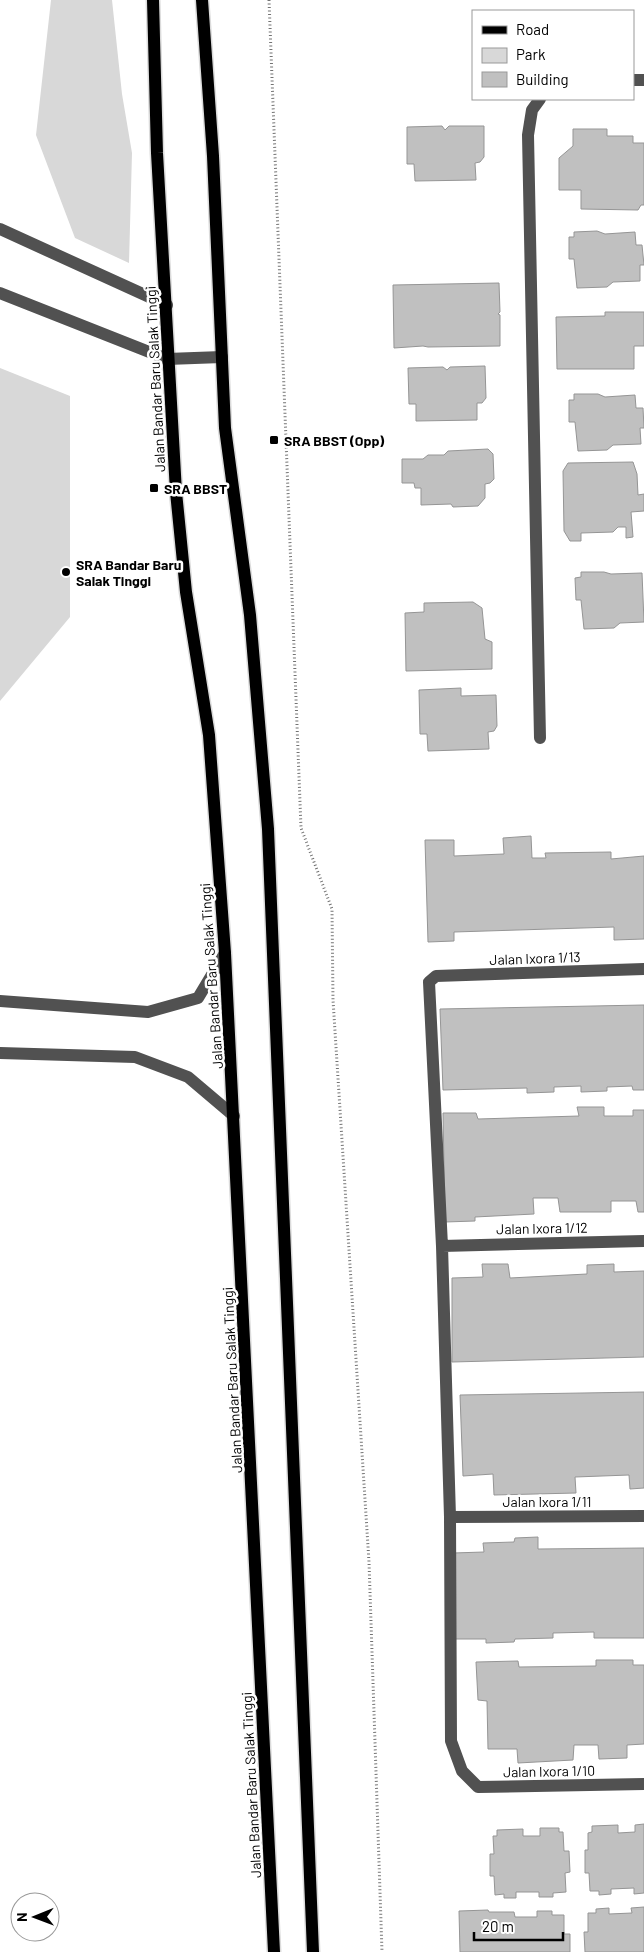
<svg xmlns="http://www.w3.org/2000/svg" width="644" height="1952" font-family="Barlow,sans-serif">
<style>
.green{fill:#d8d8d8}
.building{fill:#c0c0c0;stroke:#959595}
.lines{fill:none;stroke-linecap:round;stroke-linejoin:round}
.major-casing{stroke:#dbdbdb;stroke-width:15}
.path{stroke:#737373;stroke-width:3;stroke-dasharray:1 2.5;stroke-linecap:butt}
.minor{stroke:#515151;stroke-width:12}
.major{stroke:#000;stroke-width:12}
.poi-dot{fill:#000;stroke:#fff;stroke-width:2}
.labels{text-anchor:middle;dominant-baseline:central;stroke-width:5;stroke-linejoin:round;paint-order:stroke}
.street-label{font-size:14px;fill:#000;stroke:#fff}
.poi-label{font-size:14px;font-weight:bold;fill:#000;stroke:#fff;text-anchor:start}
</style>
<rect width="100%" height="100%" fill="#fff"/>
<path class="green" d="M51 0H112L122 94 132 153 129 263 75 238 36 135Z
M0 368 70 396V617L0 701Z"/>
<path class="building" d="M442 126 445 130 449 126H484V157L480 162 475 163 476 180 415 181 414 164H407V127Z
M573 129H607V136H633V143H644V205H641L638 210 581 209V190H559V158L573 146Z
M597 231 605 234 635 232 636 245H642L644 265H640V281L613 282 607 287 577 288 574 259H569V237H574V232Z
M499 283 500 312 498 314 500 315V346L428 347 423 346 394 348 393 285Z
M605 312H644V346H634V369H557L556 317 605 316Z
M485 366 486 398 482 403H477V420L416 421V404H409L408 368 443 367 447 370 450 367Z
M574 394H598L605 397 635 395 636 408H643L644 428H640L641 444 613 445 607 450 578 451 575 422H569V400H574Z
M488 449 493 454 494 479 490 483 485 484V498L478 506 453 507 451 504 421 505V488H415L414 483H402V459H423L428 455H444L448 451Z
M633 462 637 474 638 495 644 494V511L631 512 633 537 626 538V527H618L613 532 581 533V541H570L564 531 563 471 568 463Z
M581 572H604L611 574 642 573 644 622 620 623 614 628 584 629 581 600H576L575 578 581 577Z
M473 602 482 608 485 639 492 642V669L406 671 405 613 424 612V603Z
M461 688V696L496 695 497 726 494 731 488 732 489 749 428 751 427 734H420L419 690Z
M531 836 532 858H546L545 853 611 852V859L644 856V939L614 940V927L454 932V941L428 942 425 840H454V856L504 854 503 838Z
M644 1005V1090H633L632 1086 607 1087V1091L581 1092V1086L554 1087V1092L527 1093V1088L443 1090 440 1009Z
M577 1107H604V1116H633V1110H644V1212H638L636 1201H611V1212H560L558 1198H533L534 1214 475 1217V1221L445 1222 443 1113H476L478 1119 579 1116Z
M482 1264H508L510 1278 587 1274V1265L614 1264V1272L644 1271V1357L452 1362V1278L483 1277Z
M644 1392V1488L630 1489 629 1475 575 1477 576 1493 494 1495 493 1474 463 1476 460 1395Z
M538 1537V1549L644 1548V1638H594V1632L553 1633V1638L515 1639 514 1642 486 1643V1639H455L453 1553 484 1552 483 1543 514 1542 515 1538Z
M596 1660H633V1665H644V1744L627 1745V1758L599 1759 598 1745H574L573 1760 518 1763 517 1749H488L487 1701 478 1700 476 1662 518 1661 519 1667 596 1666Z
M644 1824V1893L634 1894V1888L611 1889V1894L599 1895V1891H590L589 1873H585V1850H588V1833L592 1832V1826L618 1825V1833L635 1832V1825Z
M540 1828H559V1832H563L564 1851H569L570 1872 565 1873 566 1892 553 1893V1897H539V1892H516V1898H504V1894L495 1895 494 1876H490V1854H494L493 1836H497V1830L523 1829V1836H540Z
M644 1907V1952H585L584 1932H588V1913H596V1909L609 1908V1914L632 1913 631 1908Z
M488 1910 489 1912H514L515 1917H537V1911H552V1915H564V1934H570V1952H460L459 1911Z"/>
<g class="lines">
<g class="major-casing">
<path id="major" d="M153 0 157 153 176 492 186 592 209 735 225 953 274 1952
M202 0 213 156 225 428 250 615 268 829 313 1952"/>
</g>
<path class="path" d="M269 0 301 828 332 909 333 1000 369 1562 382 1952"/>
<path class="minor" d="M633 80H644
M0 229 167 305
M0 293 167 359 222 357
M540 738 528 135 532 110 540 99
M644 969 436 976 429 982 442 1246 450 1517 451 1741 462 1771 478 1787 644 1784
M0 1001 148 1012 198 998 225 953
M0 1053 135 1057 188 1077 234 1116
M442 1246 644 1241
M450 1517 644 1516"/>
<use href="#major" class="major"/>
</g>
<g class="poi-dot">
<rect x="269" y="435" width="10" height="10" rx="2.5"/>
<rect x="149" y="483" width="10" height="10" rx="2.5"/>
<circle cx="66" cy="572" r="5"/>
</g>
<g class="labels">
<g class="street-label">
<text transform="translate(155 379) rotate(-93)">Jalan Bandar Baru Salak Tinggi</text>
<text transform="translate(535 958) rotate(-2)">Jalan Ixora 1/13</text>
<text transform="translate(211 976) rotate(-94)">Jalan Bandar Baru Salak Tinggi</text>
<text transform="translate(542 1228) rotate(-1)">Jalan Ixora 1/12</text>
<text transform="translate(232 1380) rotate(-93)">Jalan Bandar Baru Salak Tinggi</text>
<text x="547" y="1501">Jalan Ixora 1/11</text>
<text transform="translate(549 1771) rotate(-1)">Jalan Ixora 1/10</text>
<text transform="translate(251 1785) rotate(-93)">Jalan Bandar Baru Salak Tinggi</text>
</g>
<g class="poi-label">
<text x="284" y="440">SRA BBST (Opp)</text>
<text x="164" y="488">SRA BBST</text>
<text x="76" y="564">SRA Bandar Baru<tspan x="76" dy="16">Salak Tinggi</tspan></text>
</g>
</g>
<rect x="472" y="10" width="162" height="90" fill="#ffffff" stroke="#999999"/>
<rect x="482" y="26" width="25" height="8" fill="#000000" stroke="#999999"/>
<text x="516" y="35" font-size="15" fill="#000000">Road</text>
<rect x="482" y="48" width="25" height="15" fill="#d8d8d8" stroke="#999999"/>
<text x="516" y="60" font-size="15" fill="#000000">Park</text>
<rect x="482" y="72" width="25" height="15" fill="#c0c0c0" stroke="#999999"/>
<text x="516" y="85" font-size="15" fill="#000000">Building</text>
<g transform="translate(35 1917) rotate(269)"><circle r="24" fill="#ffffff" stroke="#999999"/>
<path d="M0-4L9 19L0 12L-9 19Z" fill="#000000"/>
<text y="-8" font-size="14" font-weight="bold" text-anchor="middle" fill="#000000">N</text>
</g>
<path d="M474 1932v8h89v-8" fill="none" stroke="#000000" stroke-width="2.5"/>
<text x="482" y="1932" font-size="15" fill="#000000" stroke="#ffffff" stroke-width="4" paint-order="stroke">20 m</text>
</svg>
